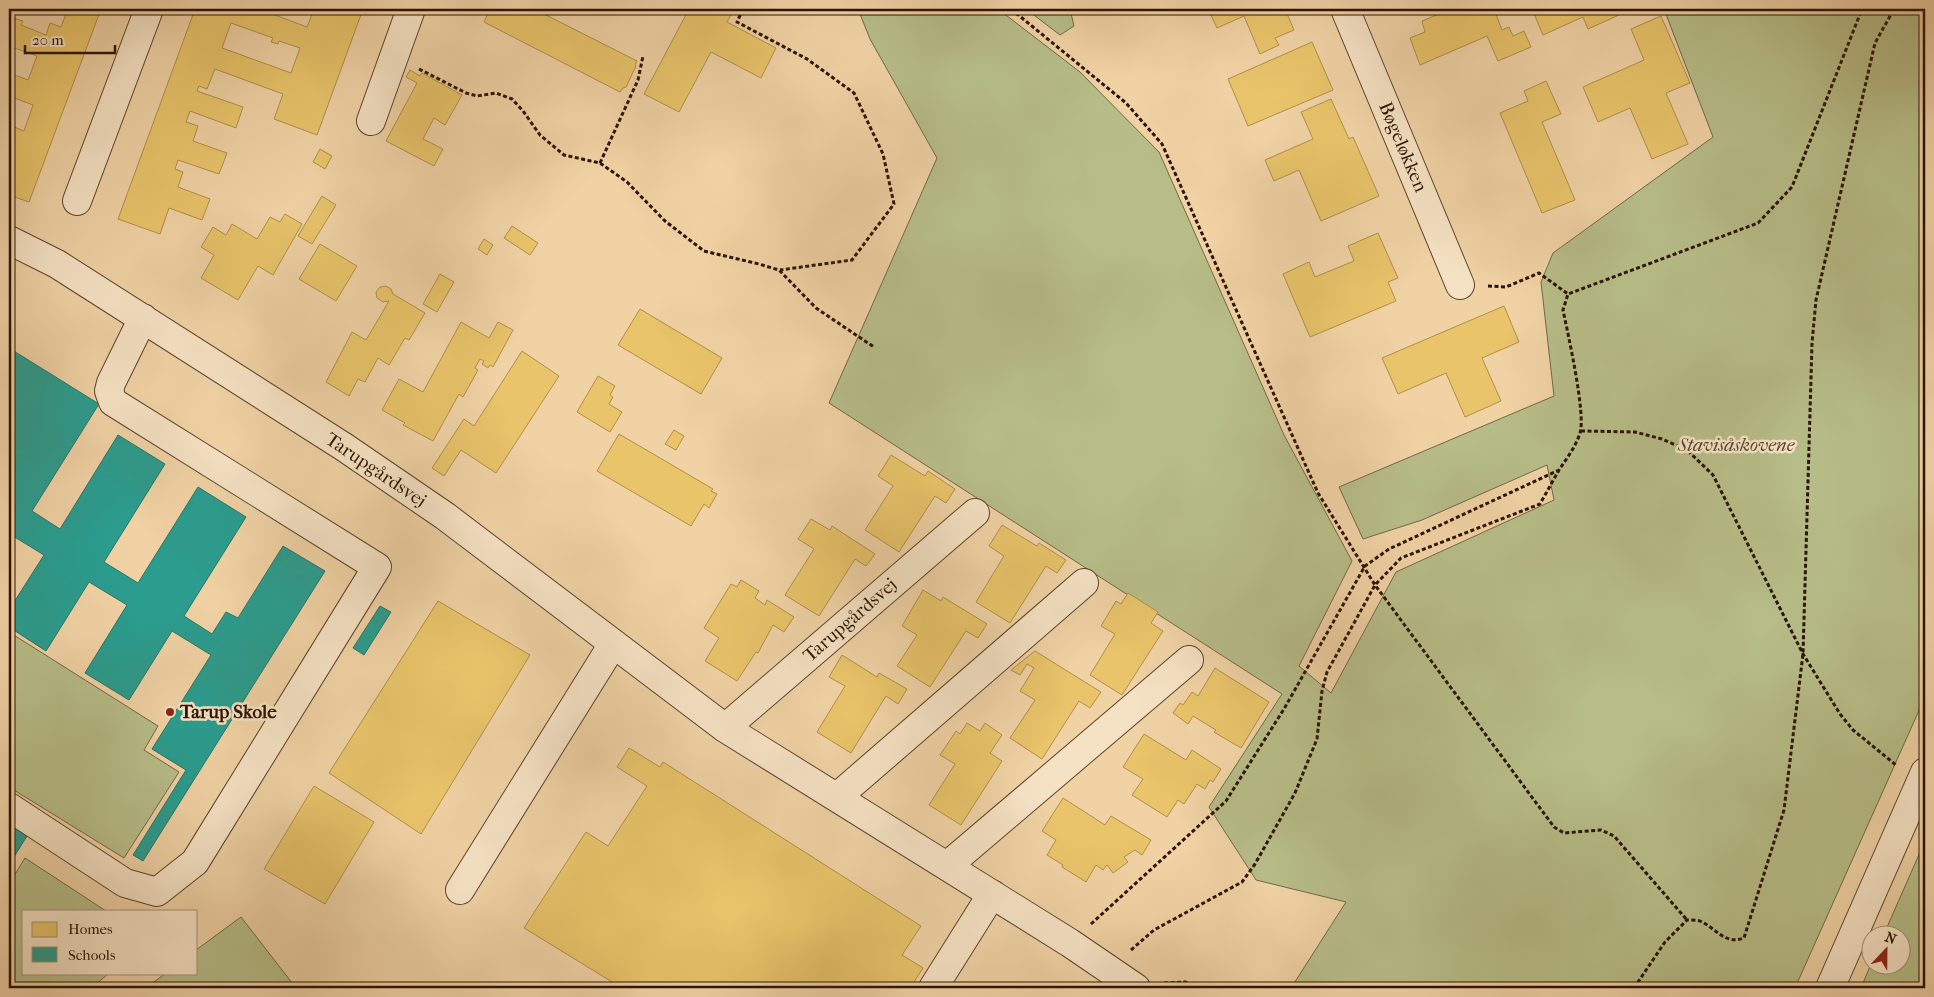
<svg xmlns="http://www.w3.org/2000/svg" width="1934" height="997" font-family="'IM FELL French Canon',serif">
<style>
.green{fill:#b7bd88;stroke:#726845}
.homes{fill:#e9c46a;stroke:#b08f4b;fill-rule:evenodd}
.schools{fill:#2a9d8f;stroke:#2b7465}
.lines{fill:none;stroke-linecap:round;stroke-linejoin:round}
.minor-casing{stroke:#5d432b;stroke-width:30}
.path{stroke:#2c1302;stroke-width:3;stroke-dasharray:4 2.5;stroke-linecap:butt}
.minor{stroke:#f5e2c4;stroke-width:28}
.poi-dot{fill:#8f2418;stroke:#f5e2c4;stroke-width:2}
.labels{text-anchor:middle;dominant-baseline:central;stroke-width:5;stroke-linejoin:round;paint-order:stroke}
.street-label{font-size:19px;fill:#2c1302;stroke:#f5e2c4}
.park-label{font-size:19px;font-style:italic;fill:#56462a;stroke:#f5e2c4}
.poi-label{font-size:19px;font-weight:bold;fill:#2c1302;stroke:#f5e2c4;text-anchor:start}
</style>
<rect width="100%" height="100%" fill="#f0d2a5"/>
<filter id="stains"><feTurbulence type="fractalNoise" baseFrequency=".004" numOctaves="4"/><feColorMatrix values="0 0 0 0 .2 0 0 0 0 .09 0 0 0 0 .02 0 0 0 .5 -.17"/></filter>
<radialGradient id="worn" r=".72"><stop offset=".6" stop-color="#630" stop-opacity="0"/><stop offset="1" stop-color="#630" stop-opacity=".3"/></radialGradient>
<path class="green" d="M858 9H998L1080 72 1159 152 1284 435 1352 561 1299 666 1331 693 1396 572 1554 500 1547 465 1422 520 1363 539 1339 487 1554 396 1541 282 1553 253 1713 137 1664 9H1925V697L1795 988H1291L1346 902 1256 880 1209 807 1282 694 829 403 937 158 870 39Z
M1026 9H1070L1074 26 1060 35Z
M9 632 158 726 144 750 179 772 124 858 9 787Z
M1925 841V988H1861L1871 964H1902V934H1884Z
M25 858 106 911H24V973H109L92 988H16L9 980V884Z
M241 917 296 988H146L166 973H196V950Z"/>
<path class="homes" d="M52 9H101L29 202 9 195V125L24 131 33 105 9 96V73L28 80 37 56 9 46V21L12 22 13 18 23 21 21 25 46 35 50 23 61 27 66 14Z
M195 9H259L307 27 314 9H363L317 135 274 119 283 94 215 69 207 89 199 86 197 91 243 107 236 128 190 111 186 122 198 126 193 141 227 153 219 174 178 160 175 169 183 172 178 187 210 199 202 220 169 208 160 234 118 219ZM231 23 273 38 271 42 278 44 279 41 300 48 291 73 222 48Z
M490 9H534L637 61 635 65 636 66 626 87 623 88 620 92 484 22Z
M689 9H734L727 22 776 48 761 78 711 52 679 112 644 94Z
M1208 9H1285L1294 30 1275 38 1279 45 1260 54 1244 16 1217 28Z
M1451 9H1494L1502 30 1509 27 1513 36 1524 31 1531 47 1498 61 1487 36 1420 65 1410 38 1425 32 1422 21Z
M1532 9H1617L1619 15 1588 29 1583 17 1543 35Z
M1661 16 1690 83 1666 93 1688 144 1652 159 1630 108 1598 122 1583 87 1644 60 1631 29Z
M1312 42 1333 90 1248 126 1228 79Z
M410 70 420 76 422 73 462 95 445 125 434 118 423 139 443 149 434 166 386 141 417 83 406 77Z
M1546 81 1561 114 1542 122 1575 200 1542 213 1500 113 1528 101 1524 91Z
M1331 99 1349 139 1353 137 1379 196 1321 221 1299 170 1274 181 1265 160 1313 139 1301 112Z
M320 149 332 156 325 169 313 162Z
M322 196 336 205 312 244 298 236Z
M285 214 302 224 273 275 258 266 238 300 201 278 214 255 201 247 213 227 226 235 232 224 257 239 270 217 280 222Z
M512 226 538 243 530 255 504 238Z
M1378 233 1398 278 1388 282 1396 301 1310 337 1283 274 1309 262 1315 277 1354 261 1348 246Z
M484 239 493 245 487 255 478 249Z
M320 244 357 266 336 301 299 279Z
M440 274 454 282 437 312 423 304Z
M386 286 391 289 393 294 425 313 409 340 405 338 389 365 378 358 365 382 358 379 349 396 326 382 352 332 366 340 389 301 383 302 377 298 376 292 380 287Z
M1504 306 1519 342 1482 358 1501 401 1465 417 1446 373 1398 394 1382 358Z
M640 309 722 358 701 394 618 345Z
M461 322 489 338 498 322 513 330 493 367 490 365 488 368 482 364 484 361 480 359 475 368 478 370 463 397 459 394 433 441 403 425 405 423 382 410 399 379 423 392Z
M522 351 559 376 496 473 461 450 444 476 432 468 464 419 474 426Z
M598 376 615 386 610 395 613 397 609 404 622 412 610 432 577 412Z
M674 430 684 436 676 450 665 444Z
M619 434 713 489 711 491 717 494 709 508 704 504 691 526 597 471Z
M891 455 925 476 928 471 955 489 946 503 935 496 899 552 865 530 893 486 878 476Z
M811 519 830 530 832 526 875 554 866 566 855 559 819 616 785 595 814 549 798 539Z
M1002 525 1037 546 1039 543 1066 560 1057 573 1046 566 1010 623 976 602 1004 556 989 546Z
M741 580 759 591 755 598 765 605 767 600 794 617 784 632 773 625 758 653 756 652 737 681 705 661 719 638 704 628 731 584 737 587Z
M923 590 941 601 943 597 987 624 978 638 966 631 930 687 897 666 917 635 902 626Z
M1128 593 1158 612 1151 623 1163 631 1122 695 1090 675 1115 634 1101 626 1116 601 1121 604Z
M438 601 530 655 421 834 329 773Z
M1035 651 1101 692 1090 708 1079 701 1042 759 1010 738 1035 700 1020 691 1034 668 1027 664 1020 675 1011 670Z
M842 655 877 677 879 673 907 689 898 704 886 696 851 753 817 732 845 686 829 677Z
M1215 668 1269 702 1241 748 1214 732 1216 730 1193 716 1188 724 1173 713 1180 703 1183 705 1192 692 1198 696Z
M967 723 980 731 985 723 1002 735 990 753 1002 761 961 825 929 805 955 764 940 755 956 731 960 734Z
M1144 734 1186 760 1192 750 1221 769 1213 782 1210 780 1205 789 1197 784 1184 804 1178 800 1167 817 1132 795 1143 779 1123 767Z
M629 748 660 767 663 762 921 926 902 955 923 968 910 988H622L524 928 586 832 608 846 647 786 617 767Z
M314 786 374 822 325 904 264 869Z
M1063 798 1105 825 1111 816 1151 840 1142 855 1135 850 1124 857 1128 862 1113 873 1107 865 1103 870 1096 865 1086 882 1062 867 1063 865 1047 855 1056 840 1042 831Z"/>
<path class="schools" d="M9 348 99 404 32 511 60 529 118 435 165 464 104 562 138 583 198 487 246 517 184 616 212 634 226 612 238 618 283 546 325 571 143 861 133 855 186 770 152 749 211 655 172 631 129 700 85 673 127 605 89 582 46 651 9 627V610L44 555 13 536 9 543Z
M380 606 391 612 364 655 353 648Z
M9 824 27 836 9 865Z"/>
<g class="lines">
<g class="minor-casing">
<path id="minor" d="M1345 9 1460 285
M371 121 411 9
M77 201 149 9
M9 240 57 264 344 447 445 516 725 728 1070 943 1136 988
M725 728 975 513
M837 797 1084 583
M9 807 125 883 157 892 195 862 377 567 113 402 109 391 111 383 143 318
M947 866 1189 660
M460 890 613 644
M933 988 992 894
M1830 988 1925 772"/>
</g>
<path class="path" d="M743 9 737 22 807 59 854 93 883 154 894 204 852 260 780 270
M1011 9 1126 103 1162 144 1318 493 1375 585 1554 827 1564 833 1601 830 1614 836 1687 920
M419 69 466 93 477 96 496 93 512 99 523 111 540 135 564 155 600 163 627 182 665 221 704 251 759 264 779 270 816 308 874 347
M600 163 638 80 643 56
M1488 286 1506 287 1539 273 1568 294
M1581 431 1635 432 1662 439 1687 450 1713 475 1803 654 1840 714 1853 730 1896 765
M1091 924 1226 801 1284 709 1365 566 1389 549 1559 470C1567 458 1576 446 1580 433 1586 414 1568 334 1563 310L1568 294 1758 223 1792 187 1862 9
M1131 950 1154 930 1242 882 1255 864 1295 793 1317 739 1322 691 1327 672 1375 585 1401 558 1540 504 1559 470
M1164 983 1185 982 1199 988
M1634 988 1665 942 1687 920C1691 920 1696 920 1700 921 1716 928 1724 945 1744 938L1784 810 1803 654 1812 343 1816 300 1875 43 1894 9"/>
<use href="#minor" class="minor"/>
</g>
<circle class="poi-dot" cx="170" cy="712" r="5"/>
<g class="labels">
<g class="street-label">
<text transform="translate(1403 147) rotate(67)">Bøgeløkken</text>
<text transform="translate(376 470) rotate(34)">Tarupgårdsvej</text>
<text transform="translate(850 620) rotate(-41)">Tarupgårdsvej</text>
</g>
<g class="park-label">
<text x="1736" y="445">Stavisåskovene</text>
</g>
<g class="poi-label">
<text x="180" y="712">Tarup Skole</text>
</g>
</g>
<rect width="1934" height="997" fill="none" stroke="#f0d2a5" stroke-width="30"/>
<rect x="10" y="10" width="1914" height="977" fill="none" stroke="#2c1302" stroke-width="2.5"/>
<rect x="15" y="15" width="1904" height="967" fill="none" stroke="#2c1302"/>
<rect x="22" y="910" width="175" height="65" fill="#f5e2c4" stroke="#a58f76"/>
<rect x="32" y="922" width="25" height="15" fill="#e9c46a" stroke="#a58f76"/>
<text x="68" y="934" font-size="15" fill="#2c1302">Homes</text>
<rect x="32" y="947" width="25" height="15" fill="#2a9d8f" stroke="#a58f76"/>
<text x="68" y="960" font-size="15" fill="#2c1302">Schools</text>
<g transform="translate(1886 950) rotate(22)"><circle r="24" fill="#f5e2c4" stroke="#a58f76"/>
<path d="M0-4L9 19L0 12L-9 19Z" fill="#8f2418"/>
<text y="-8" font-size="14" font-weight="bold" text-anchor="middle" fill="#2c1302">N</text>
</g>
<path d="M25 45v8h90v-8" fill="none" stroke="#2c1302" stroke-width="2.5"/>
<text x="32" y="45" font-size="15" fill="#2c1302" stroke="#f5e2c4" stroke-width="4" paint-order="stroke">20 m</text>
<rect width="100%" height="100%" filter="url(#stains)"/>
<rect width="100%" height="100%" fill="url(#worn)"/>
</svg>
